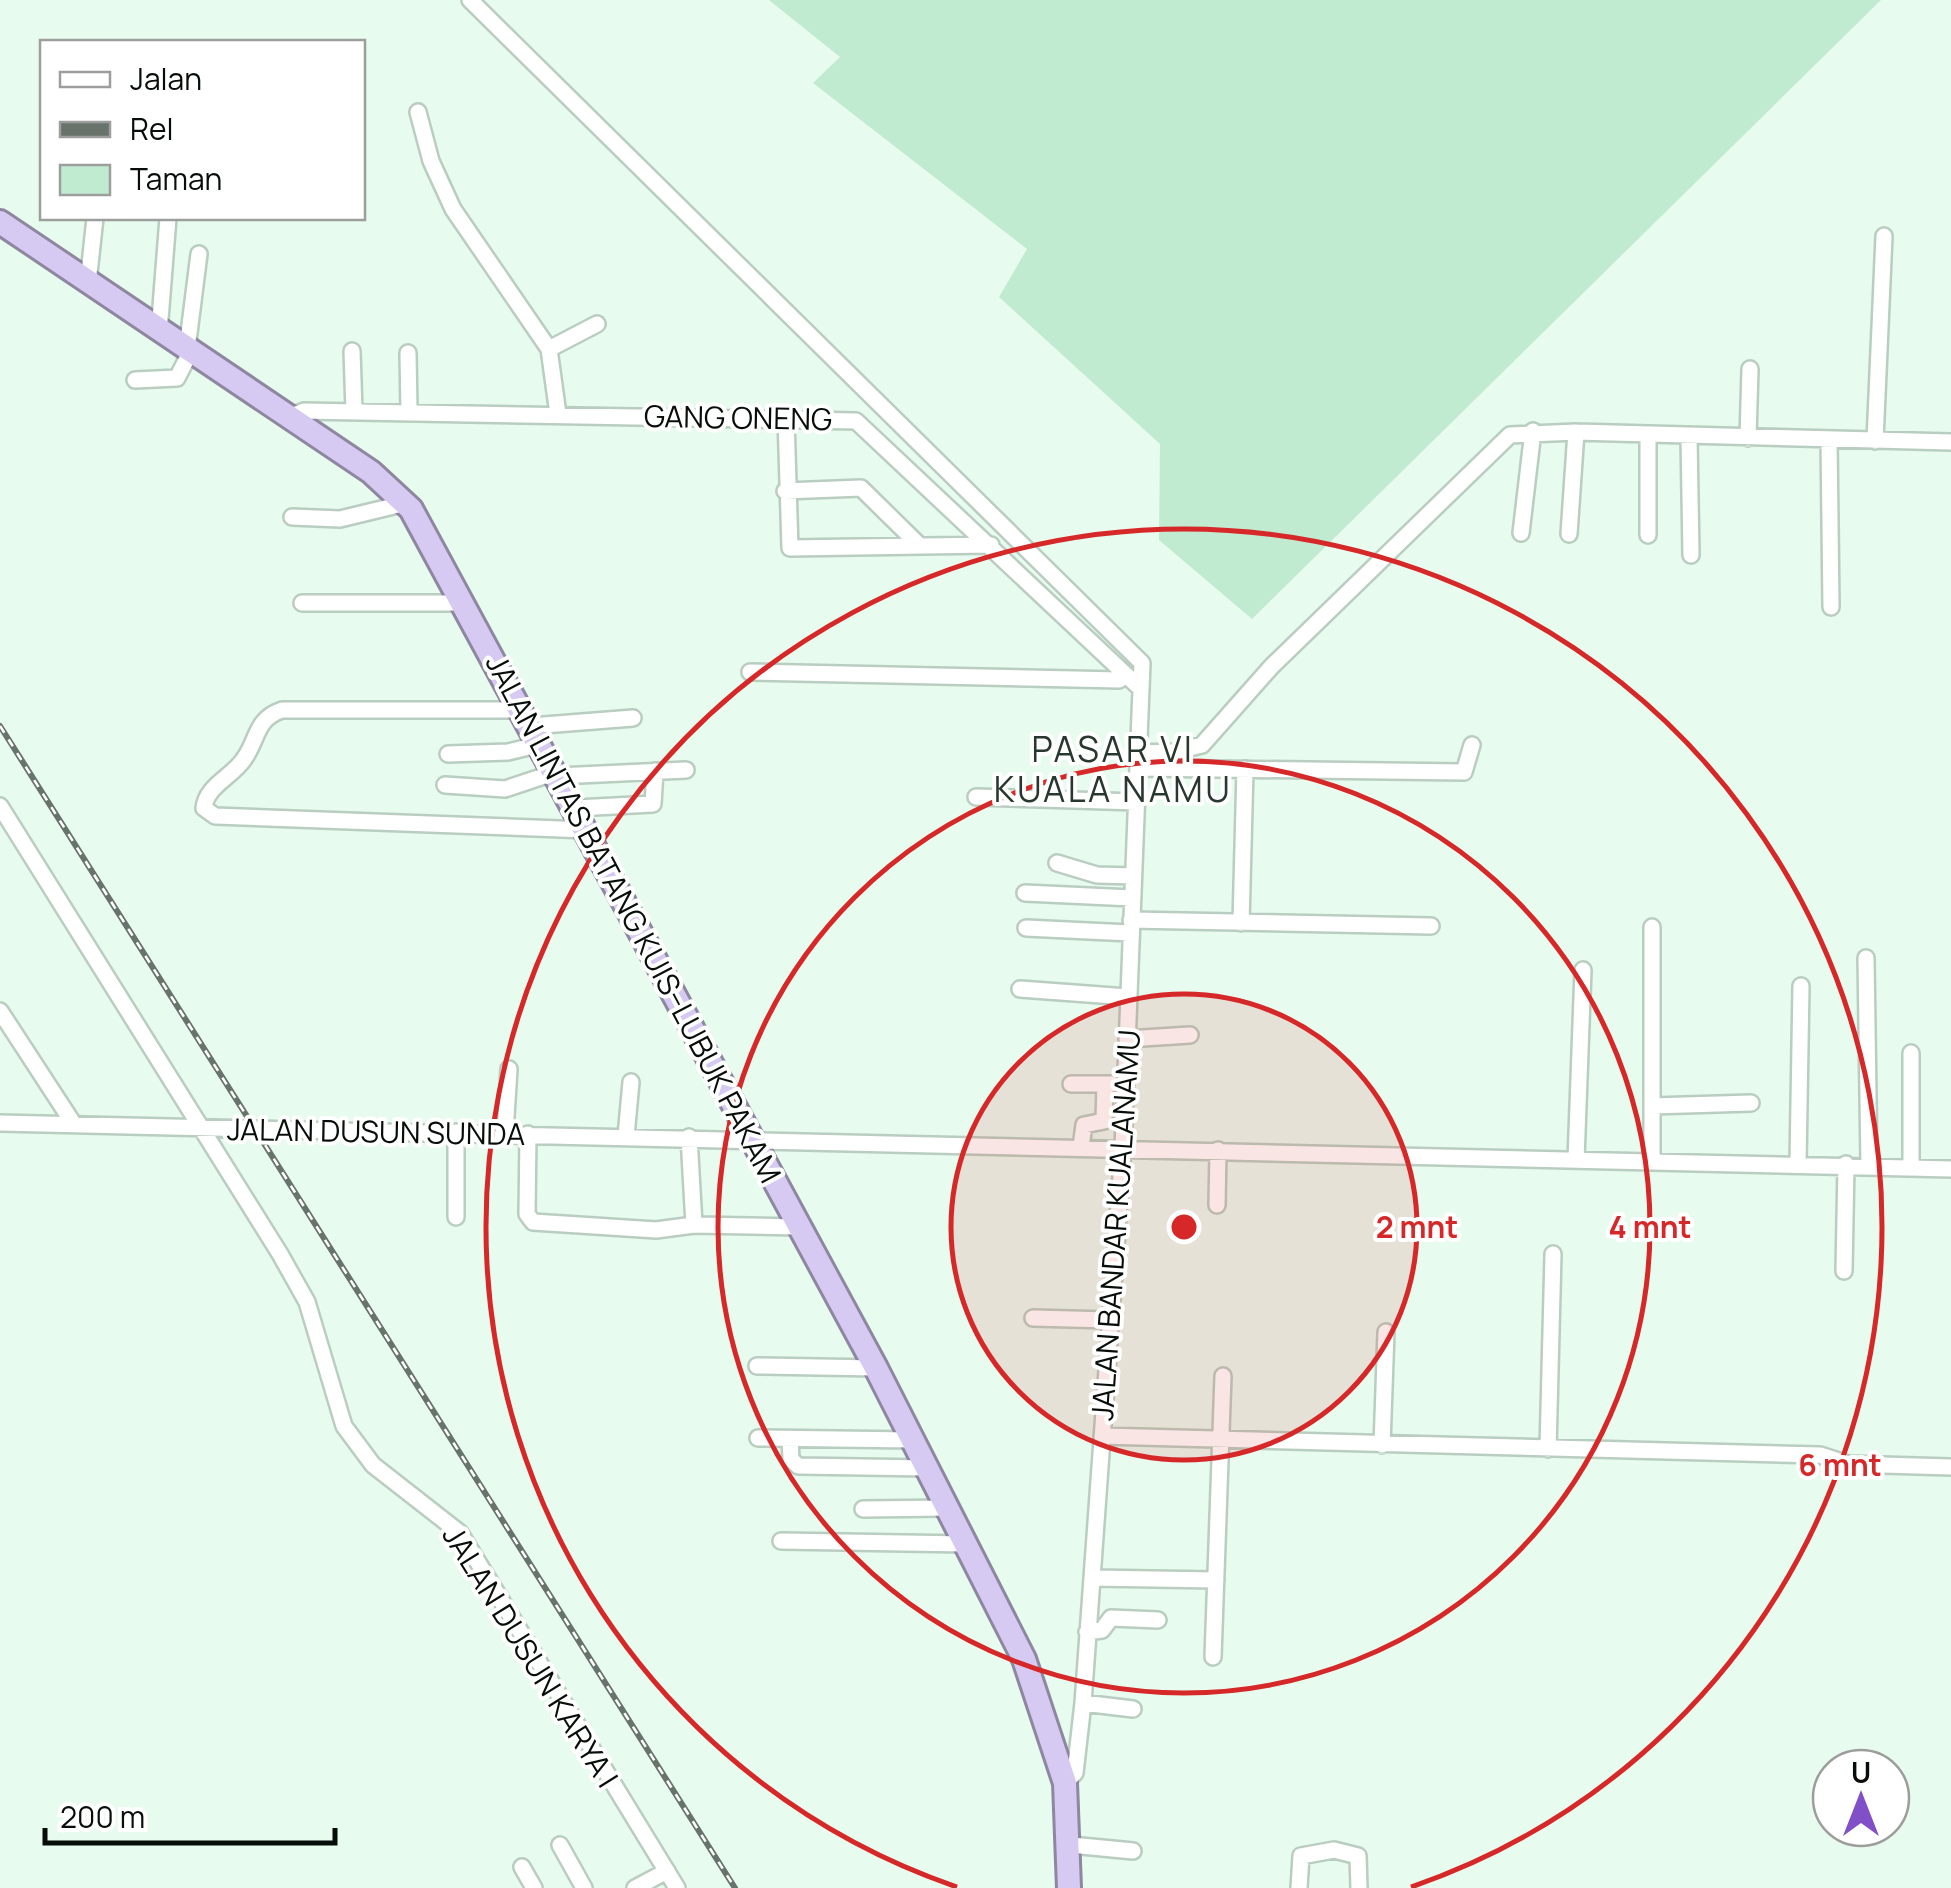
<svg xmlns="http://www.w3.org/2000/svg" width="1951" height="1888" font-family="Manrope,sans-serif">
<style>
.green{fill:#c1ebd1}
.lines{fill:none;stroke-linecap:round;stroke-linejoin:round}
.minor-casing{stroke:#b9cdc0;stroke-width:20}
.highway-casing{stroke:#8e87a0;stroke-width:28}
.minor{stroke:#fff;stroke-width:15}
.highway{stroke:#d6c9f2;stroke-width:22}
.rail-casing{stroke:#67736b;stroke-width:6}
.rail{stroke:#fff;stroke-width:2.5;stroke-dasharray:8;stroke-linecap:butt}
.ring{fill:none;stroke:#d62828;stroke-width:5}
.labels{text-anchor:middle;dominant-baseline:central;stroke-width:8;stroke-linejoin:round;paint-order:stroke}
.street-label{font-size:30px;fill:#070d09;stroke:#fff}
.quarter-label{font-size:35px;letter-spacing:2.5px;fill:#28382e;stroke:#fff}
.centre{fill:#d62828;stroke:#fff;stroke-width:5}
.ring-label{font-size:30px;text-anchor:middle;font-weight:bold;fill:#d62828;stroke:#fff;stroke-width:8;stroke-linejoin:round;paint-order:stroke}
</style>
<rect width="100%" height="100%" fill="#e7fbee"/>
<path class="green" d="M769 0H1881L1252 619 1159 540 1160 444 999 297 1027 249 813 83 840 57Z"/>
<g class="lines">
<g class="minor-casing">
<path id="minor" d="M470 0 1142 663 1123 1148 1083 1703 1075 1773 1065 1783
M418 112 431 161 453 209 549 349 558 414
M88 283 95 218
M159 332 168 218
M187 349 199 254
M549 349 597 324
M352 351 354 411
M408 353 409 411
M135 380 177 378 191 351
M289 417 304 411 856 421 1141 689
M786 418 790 548 991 545
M1689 436 1691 555
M1748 438 1750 369
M1829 439 1831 607
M1875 441 1884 236
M785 491 861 488 919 545
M292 517 340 519 406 503
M1521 533 1533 431
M1569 534 1576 432
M1648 535V434
M302 603H465
M750 672 1119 680 1125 676
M524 710H282C255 719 258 740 244 759 232 777 206 786 204 808L215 816 587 830
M531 726 633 718
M1139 753 1173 752 1202 745 1272 666 1510 435 1576 432 1951 442
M448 754 508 752 541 744
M1138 768 1464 772 1472 745
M558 776 686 770
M445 785 505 789 556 772
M976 797 1137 802
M0 806 280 1254 307 1302 344 1426 373 1465 460 1533 677 1888
M576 808 653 804 655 771
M1057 863 1097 875 1133 876
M1025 893 1132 898
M1131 920 1431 926
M1241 923 1245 769
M1652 927V1160
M1026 928 1130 933
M1866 958 1869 1165
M1020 989 1128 997
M0 1011 73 1123
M1127 1039 1190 1035
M1071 1084H1112
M1652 1106 1751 1103
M0 1123 1951 1169
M456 1132V1217
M505 1133 509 1069
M528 1134 527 1214 533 1222 656 1230 694 1225 799 1227
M626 1136 631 1082
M689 1137 694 1225
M1081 1147 1084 1125 1104 1121 1105 1084
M1576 1160 1583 970
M1798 1163 1801 986
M1911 1167V1053
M1217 1205 1218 1150
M1844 1271 1846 1164
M1033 1318 1109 1320
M757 1366 876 1368
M1102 1436 1820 1455 1848 1464 1951 1467
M758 1438 913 1440
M790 1439 791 1459 798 1466 928 1468
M1382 1445 1386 1332
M1548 1449 1553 1254
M863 1509 947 1508
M781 1541 966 1544
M1092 1578 1216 1580
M1087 1632 1102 1630 1111 1618 1158 1620
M1213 1657 1223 1376
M1083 1703 1133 1709
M560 1845 584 1888
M1071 1845 1133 1851
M522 1867 534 1888
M635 1888 667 1871
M1299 1888 1301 1856 1334 1850 1358 1856 1359 1888"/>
</g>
<g class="highway-casing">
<path id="highway" d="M0 222 371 472 411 509 876 1368 1024 1659 1065 1783 1069 1888"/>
</g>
<use href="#minor" class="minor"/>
<use href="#highway" class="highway"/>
<g class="rail-casing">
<path id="rail" d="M0 726 735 1888"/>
</g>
<use href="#rail" class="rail"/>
</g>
<circle cx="1184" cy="1227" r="233" fill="#d62828" fill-opacity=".12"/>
<g class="ring">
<circle cx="1184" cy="1227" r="233"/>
<circle cx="1184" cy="1227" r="466"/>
<path d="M957 1887A698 698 0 1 1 1411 1887"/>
</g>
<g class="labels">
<g class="street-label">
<text transform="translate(738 417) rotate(1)">GANG ONENG</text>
<text transform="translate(634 918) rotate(62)">JALAN LINTAS BATANG KUIS–LUBUK PAKAM</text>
<text transform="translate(376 1131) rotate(1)">JALAN DUSUN SUNDA</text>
<text transform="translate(1115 1225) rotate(-86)">JALAN BANDAR KUALANAMU</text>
<text transform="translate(531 1656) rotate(58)">JALAN DUSUN KARYA I</text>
</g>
<g class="quarter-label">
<text x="1113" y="749">PASAR VI<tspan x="1113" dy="40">KUALA NAMU</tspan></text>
</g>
</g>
<circle cx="1184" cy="1227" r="15" class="centre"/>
<g class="ring-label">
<text x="1417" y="1238">2 mnt</text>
<text x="1650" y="1238">4 mnt</text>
<text x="1840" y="1476">6 mnt</text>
</g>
<rect x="40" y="40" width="325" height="180" fill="#ffffff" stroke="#9c9e9d" stroke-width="2.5"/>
<rect x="60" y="72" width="50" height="15" fill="#ffffff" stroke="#9c9e9d" stroke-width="2.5"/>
<text x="130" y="90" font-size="30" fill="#070d09">Jalan</text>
<rect x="60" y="122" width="50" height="15" fill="#67736b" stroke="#9c9e9d" stroke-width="2.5"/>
<text x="130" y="140" font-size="30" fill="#070d09">Rel</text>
<rect x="60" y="165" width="50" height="30" fill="#c1ebd1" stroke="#9c9e9d" stroke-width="2.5"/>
<text x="130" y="190" font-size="30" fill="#070d09">Taman</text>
<g transform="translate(1861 1798)"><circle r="48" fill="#ffffff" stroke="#9c9e9d" stroke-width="2.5"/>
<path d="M0-8L18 38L0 25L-18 38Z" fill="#814fc7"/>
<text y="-15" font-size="28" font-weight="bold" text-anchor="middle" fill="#070d09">U</text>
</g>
<path d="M45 1828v15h290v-15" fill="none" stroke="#070d09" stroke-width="5"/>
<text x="60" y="1828" font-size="30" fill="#070d09" stroke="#ffffff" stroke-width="8" paint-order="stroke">200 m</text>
</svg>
